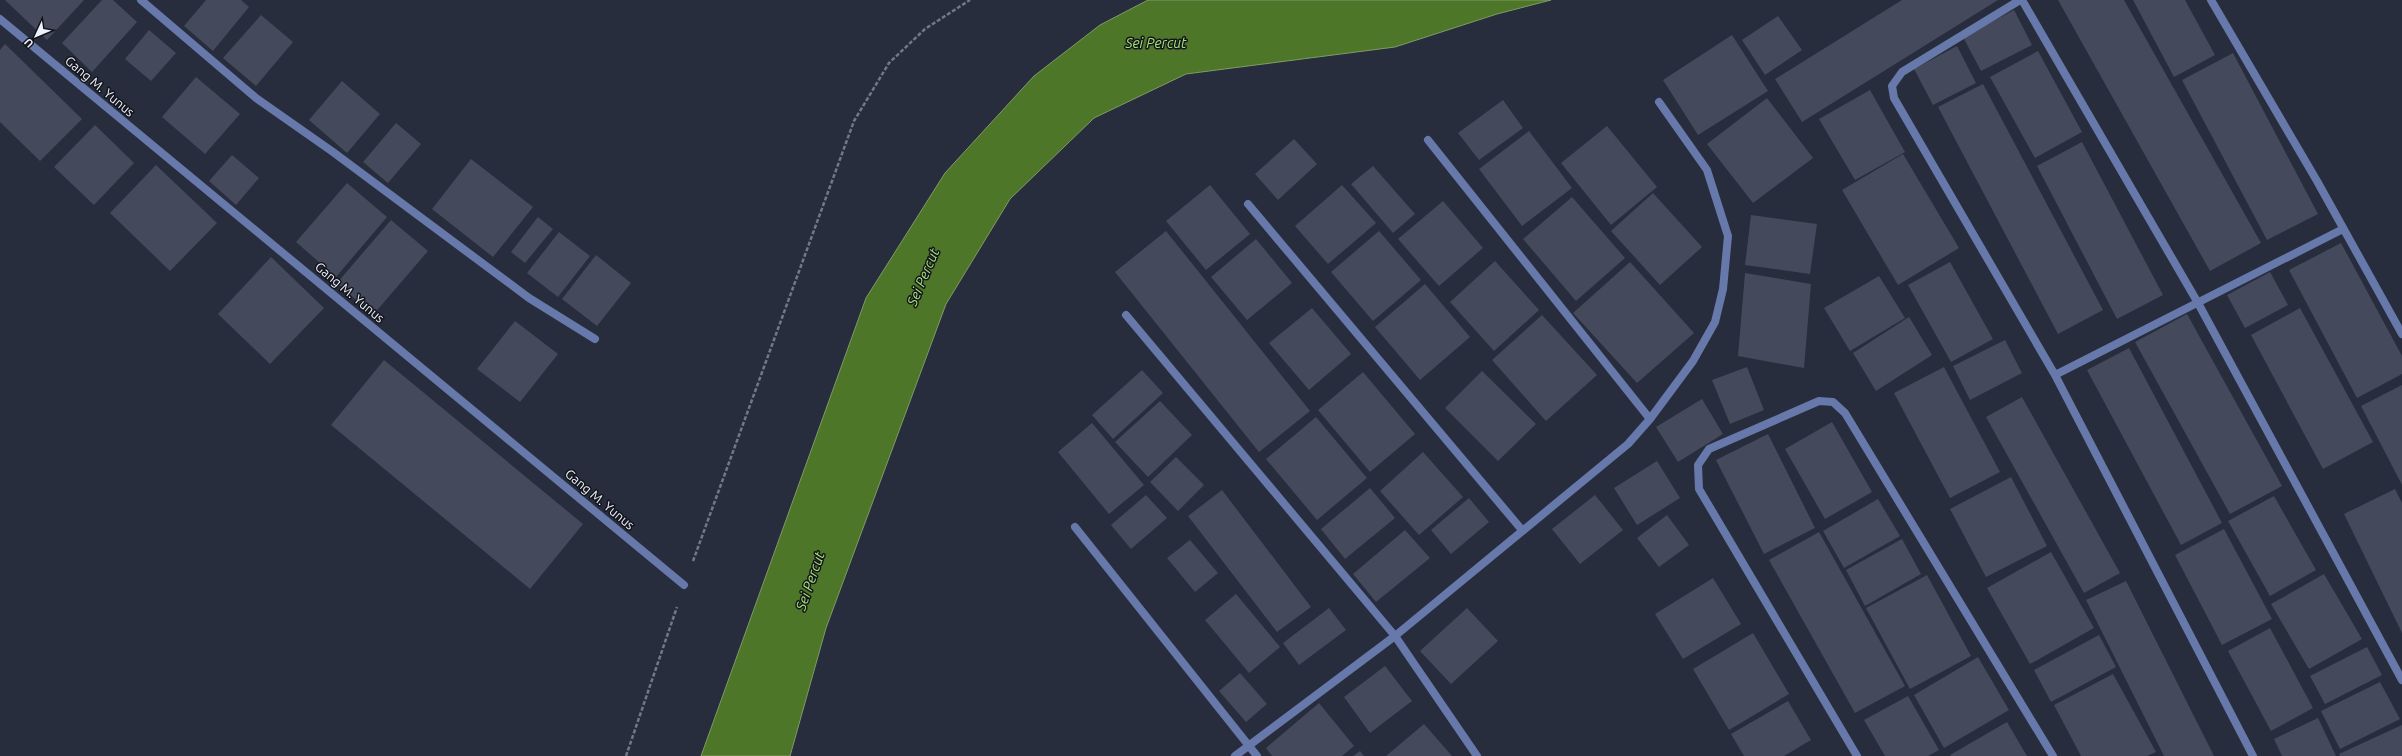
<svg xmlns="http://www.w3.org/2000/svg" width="2402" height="756" font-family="Ubuntu,sans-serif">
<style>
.water{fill:#4e7628;stroke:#7e9b67}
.building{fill:#444a5b}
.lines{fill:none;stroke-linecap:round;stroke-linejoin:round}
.path{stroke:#737885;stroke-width:2.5;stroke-dasharray:4 2;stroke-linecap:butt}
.minor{stroke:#6778aa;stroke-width:8}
.labels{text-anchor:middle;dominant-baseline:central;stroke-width:3;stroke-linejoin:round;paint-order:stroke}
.street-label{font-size:13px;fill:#edf1fb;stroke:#13151c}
.water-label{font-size:14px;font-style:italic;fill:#a8e078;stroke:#13151c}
</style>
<rect width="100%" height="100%" fill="#272d3c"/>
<path class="water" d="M1148 0H1551L1497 14 1395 47 1186 74 1094 118 1010 199 946 304 826 628 790 756H701L866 298 945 173 1034 76 1100 25Z"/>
<path class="building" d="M5 0H84L47 40Z
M102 0H113L137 22 92 72 62 43Z
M206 0H241L249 7 213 51 184 26Z
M1902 0H1998L1802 122 1775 79Z
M2058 0H2124L2261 243 2210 271Z
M2133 0H2185L2215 55 2174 77Z
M2014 10 2032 45 1981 71 1963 37Z
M261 15 293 42 256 86 223 58Z
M1778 16 1802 50 1765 75 1742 40Z
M149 30 176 53 151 81 125 59Z
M1732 35 1768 91 1698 135 1663 80Z
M5 44 82 119 40 161 0 122V50Z
M1957 46 1976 83 1933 105 1914 69Z
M2038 51 2082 132 2035 158 1990 77Z
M2233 53 2318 214 2267 240 2182 80Z
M196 77 240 114 205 154 162 117Z
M342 81 380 114 347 153 309 120Z
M1983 84 2103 310 2058 334 1938 107Z
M1870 90 1905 152 1855 180 1819 119Z
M1767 98 1813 158 1753 203 1707 144Z
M1503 100 1523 128 1479 160 1458 133Z
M396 123 421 144 388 183 363 162Z
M95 125 134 163 94 205 54 167Z
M1607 126 1657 187 1611 225 1561 163Z
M1529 131 1572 188 1522 226 1479 169Z
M1294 139 1317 164 1278 200 1255 174Z
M2082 142 2163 295 2117 319 2037 166Z
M1903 154 1959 248 1898 285 1842 190Z
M232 155 259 178 236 205 209 181Z
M471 159 533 207 493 257 432 209Z
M156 165 217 223 170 271 110 213Z
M1373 166 1415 214 1393 233 1351 184Z
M347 183 387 217 336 277 296 242Z
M1210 185 1250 234 1206 270 1166 221Z
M1342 185 1376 223 1328 264 1295 226Z
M1653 193 1702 247 1660 285 1611 231Z
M1572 197 1625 258 1576 301 1523 239Z
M1443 201 1483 248 1439 286 1398 239Z
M1751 215 1817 224 1810 274 1745 265Z
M538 217 553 229 525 263 511 252Z
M391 220 428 251 373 315 337 283Z
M1166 231 1310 411 1259 452 1115 272Z
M1379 231 1421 280 1373 321 1331 272Z
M559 232 590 256 558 297 527 273Z
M1256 239 1292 283 1247 320 1211 277Z
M2341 243 2402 356V374L2357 398 2289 270Z
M596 255 631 283 597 326 562 299Z
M271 257 324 308 270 364 218 314Z
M1495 261 1539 310 1494 351 1450 302Z
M1630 262 1694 333 1637 383 1573 313Z
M1950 262 1993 339 1951 362 1908 285Z
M2270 272 2288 305 2245 328 2227 295Z
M1745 273 1811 284 1804 368 1738 356Z
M1879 276 1905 318 1850 351 1824 308Z
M1425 284 1470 337 1420 380 1375 327Z
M1312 308 1351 354 1309 390 1269 343Z
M2300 308 2373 442 2323 469 2251 335Z
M2187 314 2282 486 2230 514 2135 342Z
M1542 315 1597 375 1546 421 1492 360Z
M1909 317 1932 355 1876 391 1853 353Z
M515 321 558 354 520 402 477 369Z
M2005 340 2022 373 1970 400 1953 366Z
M2129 348 2222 523 2181 545 2087 370Z
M384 360 583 524 530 589 331 425Z
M1747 367 1764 410 1730 424 1712 380Z
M1944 367 2000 472 1950 498 1894 393Z
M1142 370 1163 393 1113 439 1092 415Z
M1482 371 1536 424 1498 461 1445 408Z
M1363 372 1415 434 1370 472 1318 410Z
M2402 385V485L2361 406Z
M2022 397 2120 573 2084 593 1986 417Z
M1702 399 1723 434 1678 462 1656 427Z
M1160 401 1192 435 1148 477 1115 442Z
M1316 417 1367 478 1317 520 1266 459Z
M1832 422 1872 492 1825 519 1785 449Z
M1092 423 1144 485 1109 514 1058 452Z
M1768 434 1815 528 1764 554 1716 460Z
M1423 452 1463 497 1419 535 1380 491Z
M1176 457 1204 485 1178 511 1150 482Z
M1657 461 1680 498 1637 525 1614 488Z
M2011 477 2047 546 1986 577 1950 509Z
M1370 488 1395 518 1345 559 1321 529Z
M2395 489 2402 503V633L2344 514Z
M1222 490 1311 607 1277 632 1188 516Z
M1146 495 1167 518 1131 549 1111 525Z
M1595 495 1623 530 1580 564 1552 529Z
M2274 496 2316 570 2270 596 2228 521Z
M1469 498 1489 522 1451 554 1431 530Z
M1878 499 1900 536 1844 568 1823 531Z
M1667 515 1689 545 1659 567 1637 538Z
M2224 529 2272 619 2222 645 2175 555Z
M1405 530 1430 558 1376 602 1353 574Z
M1819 532 1905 686 1855 713 1769 560Z
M1902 539 1921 574 1865 606 1846 570Z
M1190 540 1218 573 1195 592 1167 558Z
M2051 552 2094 628 2030 664 1987 588Z
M2324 574 2362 639 2309 669 2271 604Z
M1927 575 1971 656 1910 689 1866 608Z
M1713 578 1741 624 1683 659 1655 614Z
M2126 581 2214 756H2164L2086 600Z
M1236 594 1280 647 1249 673 1205 620Z
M1329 608 1346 630 1299 665 1283 643Z
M1467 608 1498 641 1451 684 1420 651Z
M2270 628 2313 708 2271 731 2228 651Z
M1753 633 1789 694 1729 730 1693 669Z
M2099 635 2116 667 2051 702 2034 670Z
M2367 647 2382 675 2325 704 2310 676Z
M1978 657 2009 710 1944 748 1914 695Z
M1385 666 1412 701 1370 733 1344 697Z
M1240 673 1267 704 1246 722 1219 691Z
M2113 674 2156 752 2147 756H2081L2054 705Z
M2380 682 2400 719 2340 749 2321 711Z
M1908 696 1939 750 1928 756H1885L1864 720Z
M1788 701 1811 740 1784 756H1744L1731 734Z
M1319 703 1354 746 1342 756H1272L1266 748Z
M2318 718 2336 756H2282L2274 739Z
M2007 722 2027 756H1951L1950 755Z
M1424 724 1452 756H1386Z
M2402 725V756H2340L2339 754Z
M1360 751 1364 756H1353Z"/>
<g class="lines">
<path class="path" d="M693 561 854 121 889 63 925 29 970 0
M626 756 677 607"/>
<path class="minor" d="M141 0 256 98 333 152 529 298 595 339
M2020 0 1902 72 1892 86 1894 98 2055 375 2253 756
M2022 0 2198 303 2402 680
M2211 0 2317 181 2402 334
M0 19 684 585
M1428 140 1650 419
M1248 204 1522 530
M1126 315 1395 636 1477 756
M2055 375 2343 229
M1075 527 1257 756
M1235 756 1395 636 1628 444 1650 419 1693 361 1715 322 1723 289 1728 236 1707 170 1659 102
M1857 756 1699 489 1698 465 1709 449 1819 401 1833 402 1845 413 2053 756"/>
</g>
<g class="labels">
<g class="street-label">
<text transform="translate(100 86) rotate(40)">Gang M. Yunus</text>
<text transform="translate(350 292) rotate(40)">Gang M. Yunus</text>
<text transform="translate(600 499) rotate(40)">Gang M. Yunus</text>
</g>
<g class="water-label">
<text x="1156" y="43">Sei Percut</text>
<text transform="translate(923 277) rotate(-67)">Sei Percut</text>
<text transform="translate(810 581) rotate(-71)">Sei Percut</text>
</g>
</g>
<g transform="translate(36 36) rotate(226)" stroke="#13151c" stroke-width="3" paint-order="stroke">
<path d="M0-3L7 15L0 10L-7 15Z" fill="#edf1fb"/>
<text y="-6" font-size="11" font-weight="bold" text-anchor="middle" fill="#edf1fb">U</text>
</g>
</svg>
